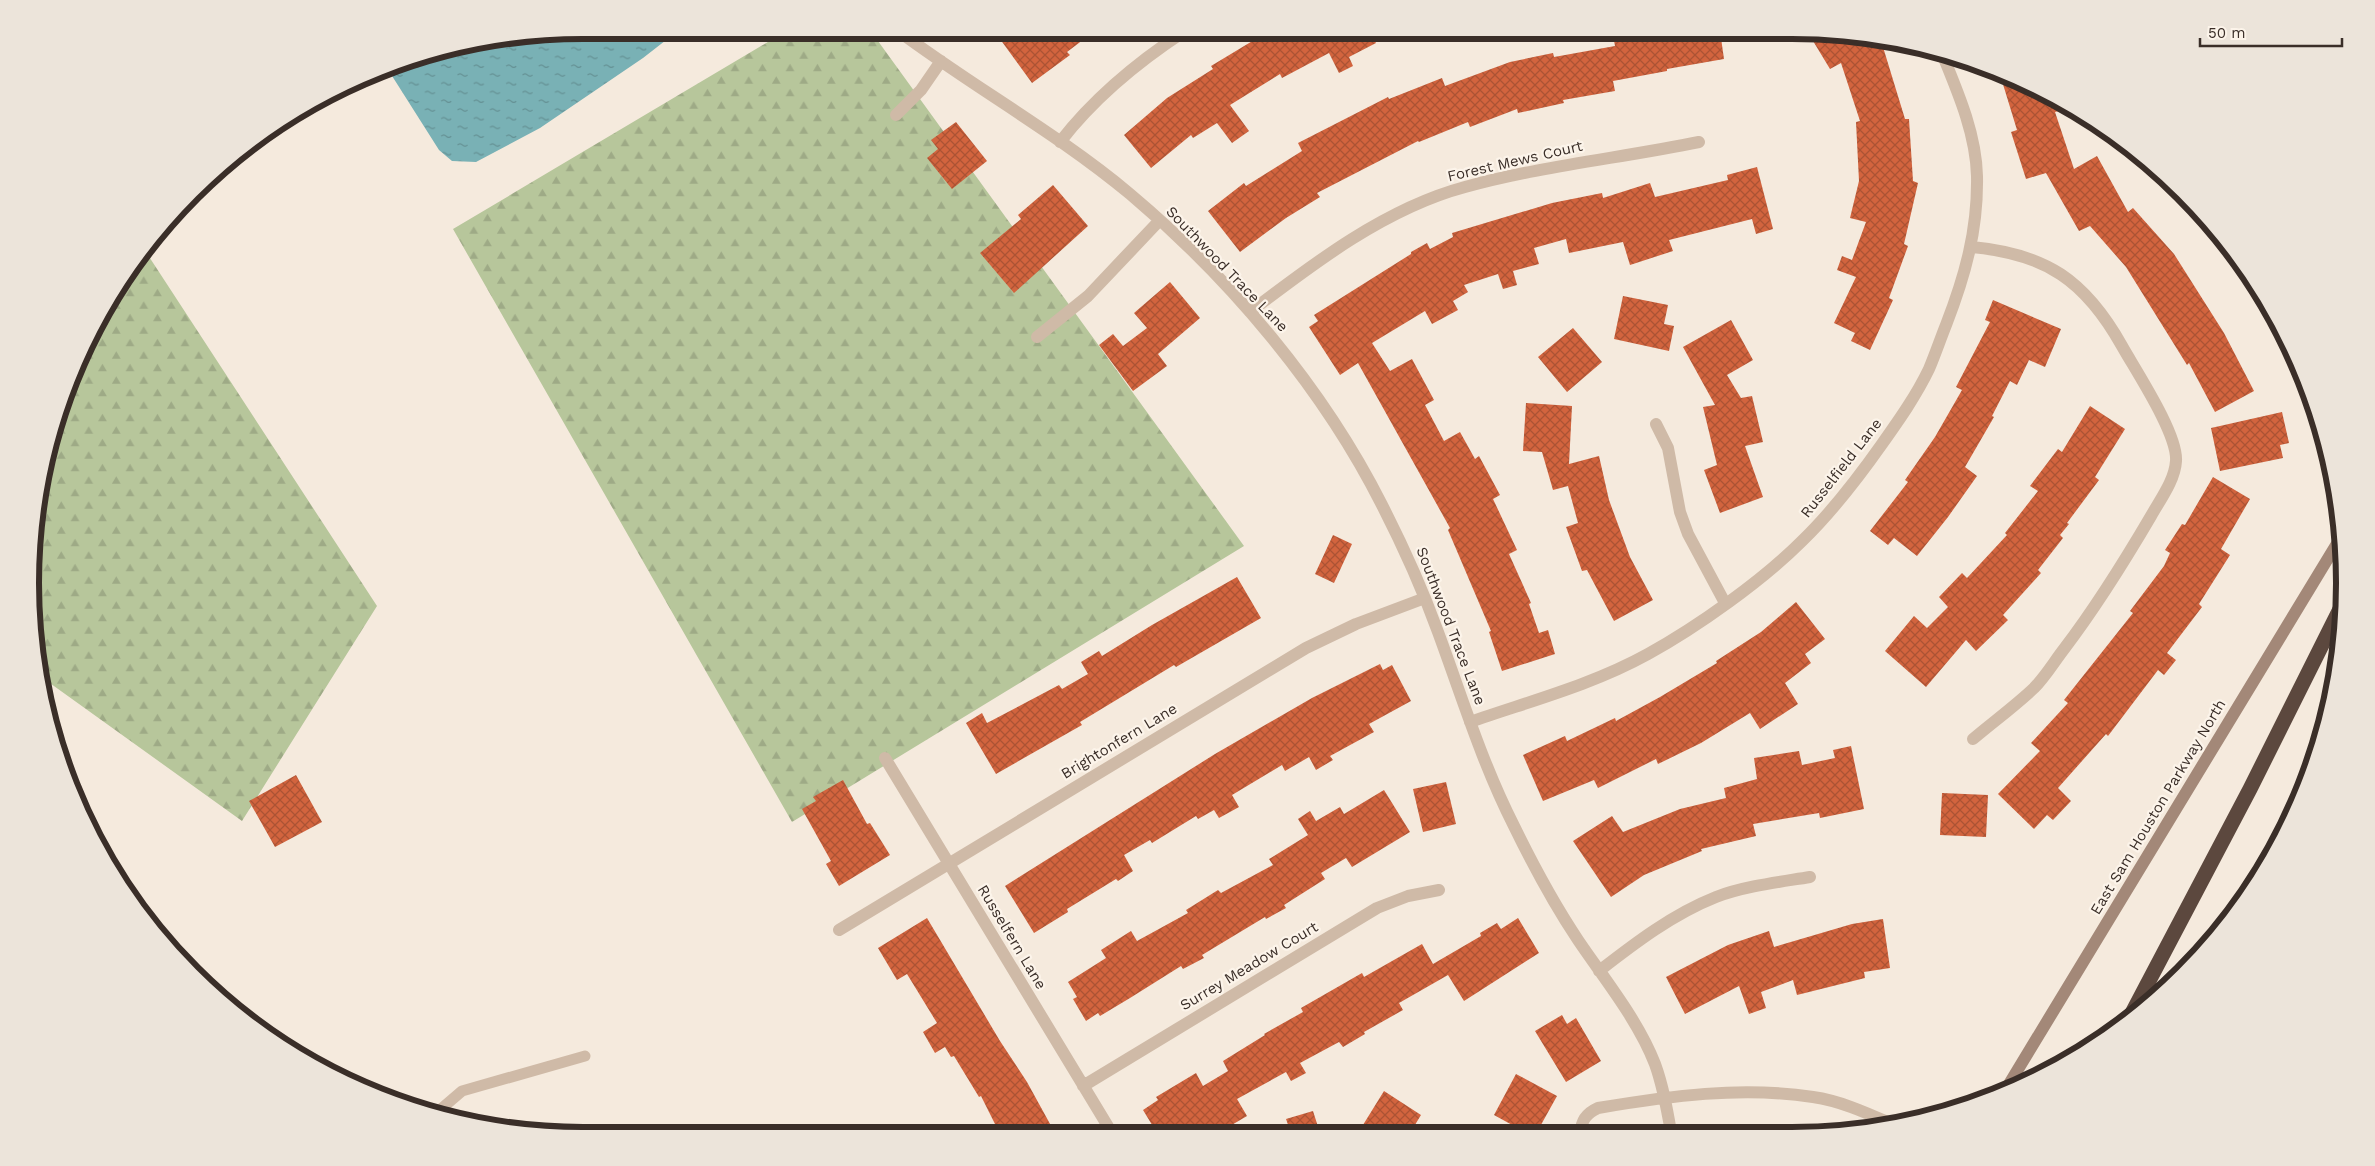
<svg xmlns="http://www.w3.org/2000/svg" width="2375" height="1166" font-family="'Work Sans',sans-serif">
<style>
.forest{fill:url(#forest-firs)}
.water{fill:url(#water-ripples)}
.building{fill:url(#building-cross-hatch)}
.lines{fill:none;stroke-linecap:round;stroke-linejoin:round}
.service{stroke:#cfbaa7;stroke-width:11}
.minor{stroke:#cfbaa7;stroke-width:12}
.secondary{stroke:#a38878;stroke-width:12}
.motorway{stroke:#5c483e;stroke-width:15}
.labels{text-anchor:middle;dominant-baseline:central;stroke-width:4.5;stroke-linejoin:round;paint-order:stroke}
.street-label{font-size:15px;fill:#3a2e28;stroke:#fcf4ea}
.rim{fill:none;stroke:#3a2e28;stroke-width:6}
</style>
<defs>
<pattern id="forest-firs" width="22" height="20" patternUnits="userSpaceOnUse" patternTransform="scale(1.25)"><rect width="22" height="20" fill="#b7c69b"/><path d="M5 1l3.5 6h-7zM16 11l3.5 6h-7z" fill="#9eaa86"/></pattern>
<pattern id="water-ripples" width="26" height="14" patternUnits="userSpaceOnUse" patternTransform="scale(1.25)"><rect width="26" height="14" fill="#79b1b5"/><path d="M2 4q2-2 4 0t4 0M15 11q2-2 4 0t4 0" fill="none" stroke="#649093"/></pattern>
<pattern id="building-cross-hatch" width="8" height="8" patternUnits="userSpaceOnUse" patternTransform="scale(1.25)"><rect width="8" height="8" fill="#d2643e"/><path d="M0 0l8 8M0 8l8-8" fill="none" stroke="#ab5334"/></pattern>
</defs>
<rect width="100%" height="100%" fill="#f5eadd"/>
<path class="forest" d="M788 30H870L1244 546 792 822 453 229Z
M144 249 377 606 242 821 40 676C34 651 34 626 33 601 32 583 30 565 31 547 35 448 84 328 144 249Z"/>
<path class="water" d="M583 30H679L643 58 540 128 476 162 452 161 439 150 387 68C449 40 517 37 583 30Z"/>
<path class="building" d="M1012 30H1096L1067 52 1070 55 1032 83 1000 39Z
M1269 31H1369L1376 43 1349 57 1353 66 1339 73 1329 53 1282 78 1280 74 1230 105 1249 131 1232 143 1217 123 1193 138 1191 135 1151 168 1124 135 1167 98 1213 69 1211 66Z
M1634 31H1720L1724 59 1667 69V71L1613 81 1615 91 1563 100 1564 103 1518 113 1517 109 1470 127 1468 122 1419 142 1418 141 1317 193 1320 197 1286 218 1240 252 1208 211 1244 183 1246 186 1302 151 1298 143 1388 97 1389 99 1442 78 1445 86 1510 62 1553 53 1554 57 1615 46 1613 35Z
M1819 31 1878 39 1883 47 1905 119H1909L1913 181 1918 183 1904 244 1908 246 1889 298 1893 300 1870 350 1851 341 1855 333 1834 323 1856 277 1837 270 1842 256 1852 260 1866 222 1850 218 1859 181 1856 122 1860 121 1841 63 1830 69 1810 36Z
M2012 78 2036 87 2070 108 2055 112 2074 169 2097 156 2128 212 2133 208 2174 254 2224 333 2254 391 2215 412 2189 363 2187 365 2126 267 2090 226 2079 231 2046 173 2026 179 2011 132 2017 130 2002 81Z
M956 122 987 161 952 189 927 158 938 149 931 140Z
M1757 167 1773 229 1756 234 1752 219 1669 240 1673 251 1630 265 1623 242 1569 253 1566 239 1534 248 1539 264 1513 271 1517 285 1503 289 1498 274 1464 285 1468 292 1453 301 1458 310 1432 324 1425 311 1372 343 1390 371 1412 359 1434 400 1425 405 1444 441 1460 432 1475 459 1479 456 1500 495 1493 499 1517 550 1509 554 1531 603 1529 604 1539 633 1548 630 1555 654 1502 671 1489 632 1491 631 1448 530 1450 528 1358 363 1340 375 1309 327 1318 321 1314 315 1411 254V252L1427 243 1430 249 1453 237 1452 233 1552 203 1602 193 1603 198 1650 183 1655 197 1728 180 1727 175Z
M1053 185 1088 226 1014 293 980 253 1021 219 1018 215Z
M1170 282 1200 318 1158 354 1167 366 1133 391 1099 345 1113 334 1123 346 1147 328 1134 313Z
M1623 296 1668 305 1664 324 1674 326 1669 351 1614 339Z
M1993 300 2061 329 2045 367 2029 360 2017 385 2010 381 1992 416 1994 417 1965 467 1977 476 1948 517 1917 556 1894 538 1888 545 1870 531 1908 482 1905 480 1935 437 1962 390 1956 387 1990 322 1985 320Z
M1731 320 1753 360 1727 375 1741 398 1752 396 1763 442 1745 446 1763 497 1720 513 1704 470 1717 465 1703 407 1715 405 1683 347Z
M1573 328 1602 362 1567 392 1538 357Z
M1526 403 1572 406 1569 464 1599 456 1609 500 1630 557 1653 600 1614 621 1587 570 1582 571 1566 527 1578 523 1568 486 1553 490 1542 452 1523 451Z
M2090 406 2125 429 2095 477 2099 480 2067 523 2069 524 2060 535 2063 538 2038 570 2041 573 2003 615 2008 620 1976 651 1966 640 1926 687 1885 651 1914 616 1927 628 1948 607 1939 597 1962 573 1967 578 2007 535 2005 533 2038 491 2030 486 2058 449 2062 452Z
M2282 412 2289 443 2280 445 2283 458 2220 471 2211 428Z
M2213 477 2250 499 2221 549 2230 555 2199 604 2202 607 2167 653 2176 660 2164 675 2158 670 2108 736 2106 734 2058 788 2071 801 2053 820 2047 815 2034 829 1998 794 2040 751 2031 743 2068 703 2064 700 2133 613 2130 611 2164 566 2170 553 2165 550 2182 524 2185 525Z
M1333 535 1352 544 1334 583 1315 574Z
M1237 577 1261 618 1176 667 1174 665 1080 722 1082 725 996 774 966 723 982 713 987 723 1059 685 1062 689 1088 674 1081 662 1099 651 1102 656 1152 625Z
M1796 602 1825 639 1805 654 1811 663 1785 683 1798 704 1760 729 1750 713 1701 743 1658 764 1656 759 1598 788 1594 780 1543 801 1523 755 1565 736 1567 741 1615 718 1616 721 1660 697 1717 663 1716 661 1761 632Z
M1380 664 1383 670 1392 665 1411 701 1369 724 1374 732 1330 756 1333 760 1316 770 1309 757 1285 771 1282 765 1232 795 1239 807 1219 818 1214 810 1198 819 1196 816 1152 843 1150 840 1124 855 1133 871 1118 881 1116 879 1067 909 1068 912 1034 933 1005 886 1215 754 1312 698Z
M1851 746 1864 809 1820 818 1819 813 1753 824 1756 836 1701 849 1702 851 1644 875 1611 897 1573 841 1612 816 1623 832 1680 809 1726 798 1724 788 1757 779 1754 758 1799 751 1802 765 1835 758 1833 750Z
M296 775 322 822 275 847 249 801Z
M843 780 867 824 870 823 890 855 839 886 826 864 831 861 802 809 816 801 813 797Z
M1446 782 1456 824 1423 832 1413 789Z
M1384 790 1410 832 1352 867 1346 858 1321 873 1325 879 1284 905 1286 908 1266 919 1265 917 1202 955 1204 958 1183 969 1181 966 1130 998 1100 1016 1098 1013 1086 1021 1073 999 1077 997 1068 982 1106 958 1101 950 1131 931 1137 941 1188 913 1186 910 1218 890 1221 893 1273 865 1269 859 1308 835 1298 819 1310 811 1316 821 1340 807 1344 814Z
M1942 793 1988 795 1986 837 1940 835Z
M927 918 1000 1041 1027 1082 1055 1133 1000 1134 981 1096 979 1097 954 1056 951 1057 945 1047 935 1053 923 1032 937 1023 907 974 897 980 878 948Z
M1518 918 1539 953 1464 1001 1448 975 1399 1003 1403 1010 1364 1032 1365 1034 1343 1047 1339 1042 1300 1063 1306 1073 1291 1081 1286 1072 1237 1099 1247 1116 1218 1133H1157L1143 1110 1158 1100 1156 1097 1196 1073 1203 1086 1228 1071 1223 1061 1265 1035 1264 1034 1303 1012 1301 1008 1362 973 1364 977 1422 944 1433 964 1481 936 1480 933 1497 923 1501 929Z
M1883 919 1890 968 1864 972 1865 978 1797 995 1793 980 1761 992 1766 1008 1749 1014 1739 986 1685 1014 1666 977 1728 945 1769 931 1774 947 1852 924Z
M1562 1015 1567 1024 1576 1018 1601 1061 1566 1082 1535 1031Z
M1516 1074 1557 1096 1537 1132H1525L1494 1115Z
M1384 1091 1421 1115 1410 1133H1358Z
M1313 1111 1320 1133H1291L1286 1119Z"/>
<g class="lines">
<path class="service" d="M434 1115 462 1091 585 1056"/>
<path class="minor" d="M897 30C973 87 1057 133 1130 194 1230 278 1323 388 1382 505 1403 546 1422 588 1438 632 1462 697 1482 763 1514 826 1533 865 1554 904 1578 940 1605 980 1638 1020 1655 1064 1663 1086 1667 1109 1671 1132
M896 115 921 90 941 61
M1060 142C1094 98 1139 61 1185 31
M1972 247C2046 254 2085 280 2122 346 2136 371 2178 434 2176 461 2175 480 2160 500 2151 516 2124 562 2096 607 2064 649 2054 662 2045 677 2034 688 2015 706 1993 722 1973 739
M1250 312C1314 263 1386 208 1465 187 1541 166 1621 158 1699 142
M1037 337 1088 296 1159 221
M1656 424 1668 448 1680 512 1688 534 1725 603
M1470 722C1530 701 1592 685 1648 654 1697 627 1762 581 1802 541 1832 512 1858 478 1882 444 1899 420 1916 396 1929 369 1935 355 1940 340 1946 325 1965 276 1978 230 1977 176 1976 133 1957 90 1941 51
M885 758 1112 1133
M839 930 1306 648 1356 624 1425 598
M1599 971C1635 943 1673 914 1716 897 1745 886 1780 882 1810 877
M1083 1086 1377 908 1408 896 1439 890
M1581 1132C1581 1120 1587 1113 1598 1108 1669 1096 1741 1086 1813 1097 1841 1101 1867 1113 1892 1124"/>
<path class="secondary" d="M2003 1094 2341 537"/>
<path class="motorway" d="M2131 1015 2250 789 2343 603"/>
</g>
<g class="labels">
<g class="street-label">
<text transform="translate(1515 161) rotate(-13)">Forest Mews Court</text>
<text transform="translate(1227 269) rotate(46)">Southwood Trace Lane</text>
<text transform="translate(1841 468) rotate(-52)">Russelfield Lane</text>
<text transform="translate(1451 626) rotate(69)">Southwood Trace Lane</text>
<text transform="translate(1119 741) rotate(-31)">Brightonfern Lane</text>
<text transform="translate(2158 807) rotate(-59)">East Sam Houston Parkway North</text>
<text transform="translate(1012 937) rotate(59)">Russelfern Lane</text>
<text transform="translate(1249 966) rotate(-31)">Surrey Meadow Court</text>
</g>
</g>
<path d="M0 0H2375V1166H0ZM583 39H1792A544 544 0 0 1 2336 583V583A544 544 0 0 1 1792 1127H583A544 544 0 0 1 39 583V583A544 544 0 0 1 583 39Z" fill="#ece4da" fill-rule="evenodd"/>
<path class="rim" d="M583 39H1792A544 544 0 0 1 2336 583V583A544 544 0 0 1 1792 1127H583A544 544 0 0 1 39 583V583A544 544 0 0 1 583 39Z"/>
<path d="M2200 38v8h142v-8" fill="none" stroke="#3a2e28" stroke-width="2.5"/>
<text x="2208" y="38" font-size="15" fill="#3a2e28" stroke="#fcf4ea" stroke-width="4" paint-order="stroke">50 m</text>
</svg>
